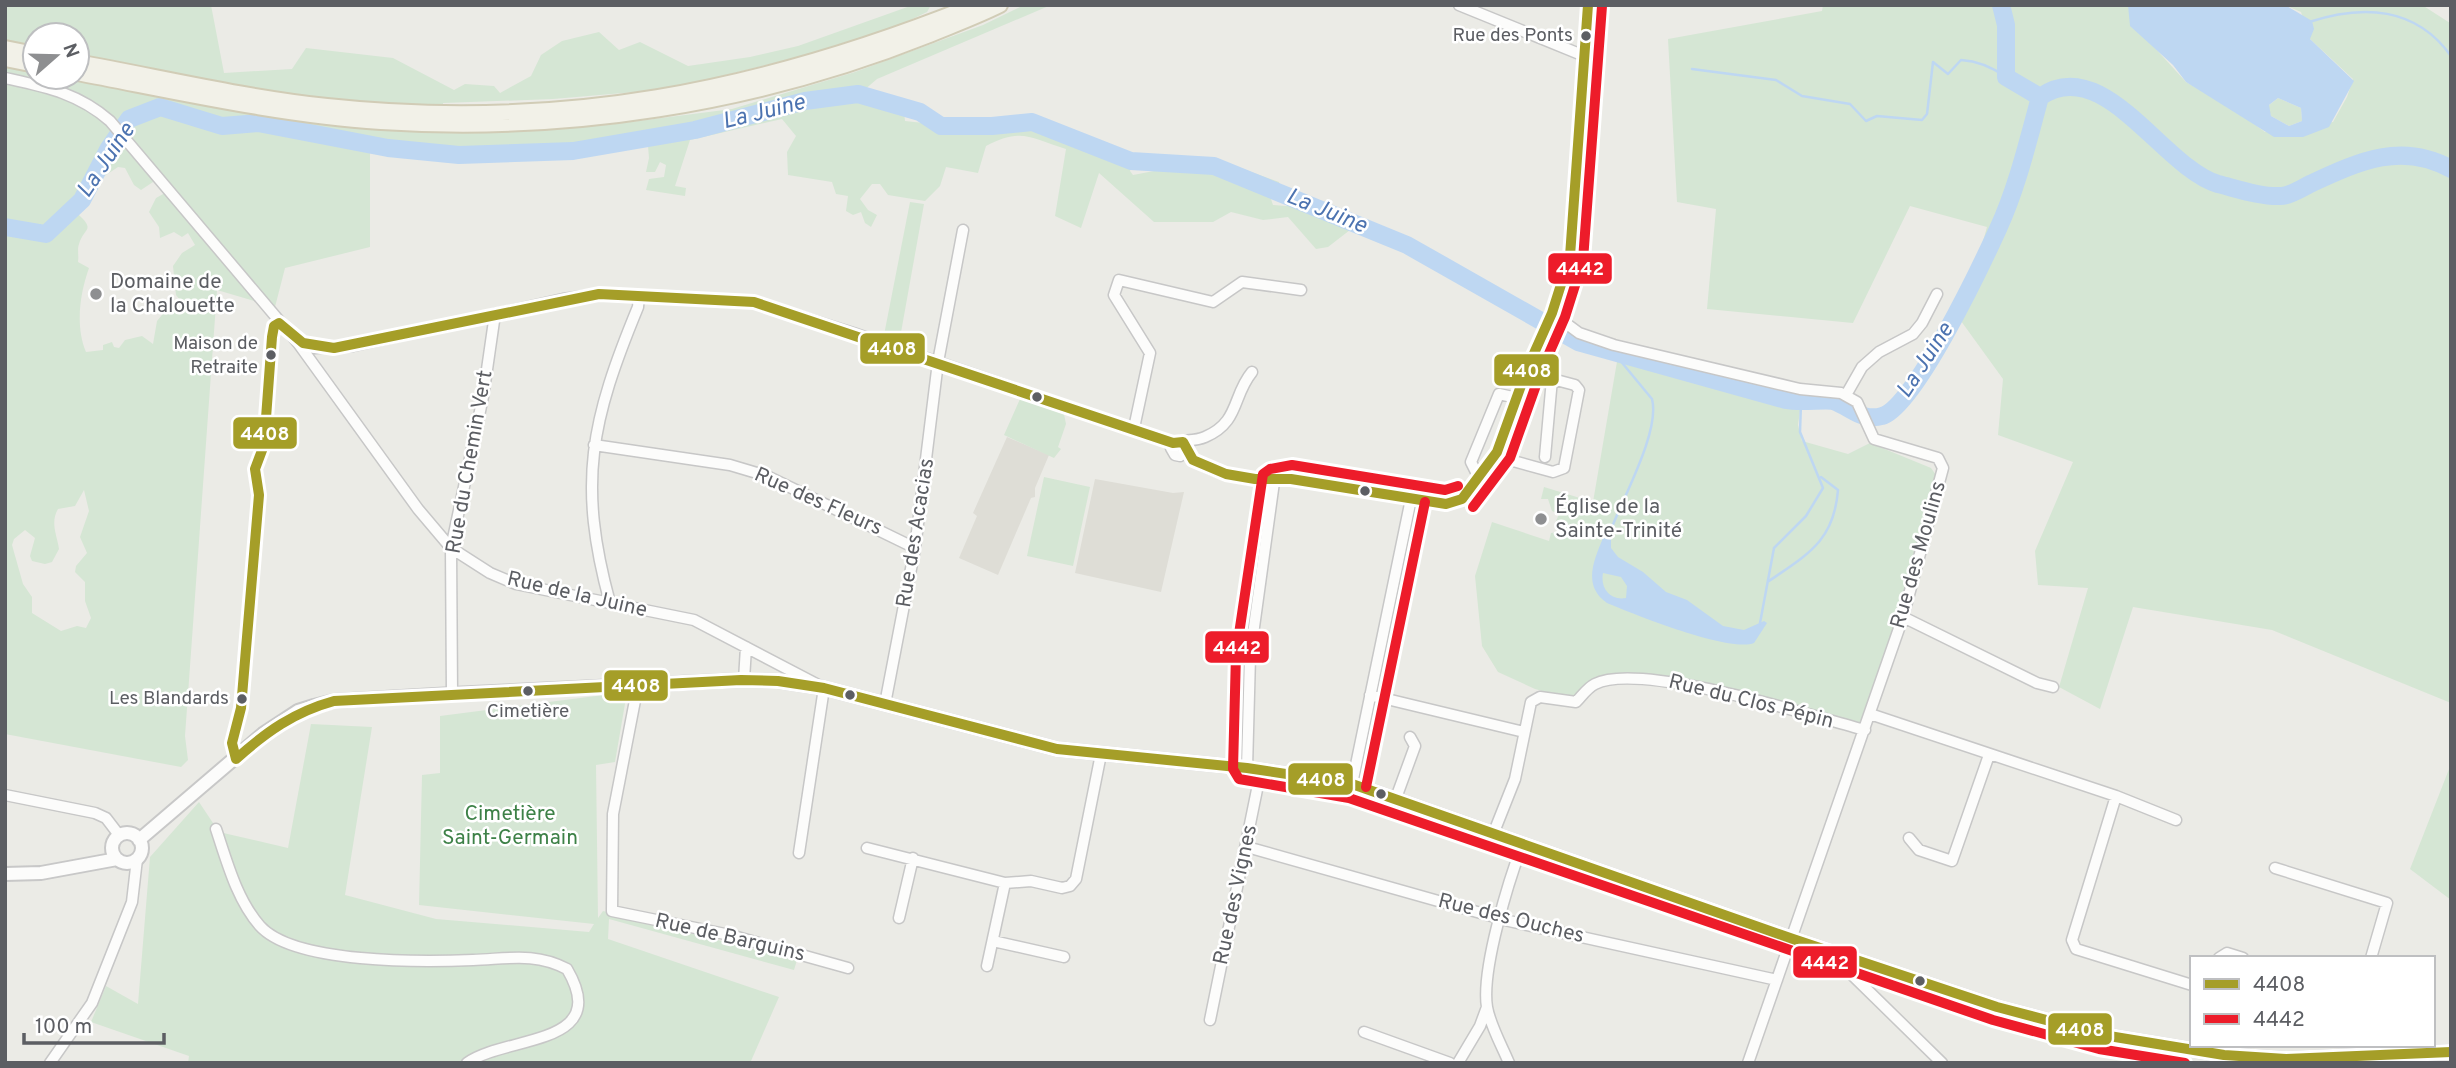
<svg xmlns="http://www.w3.org/2000/svg" width="2456" height="1068" font-family="Overpass,sans-serif">
<style>
.education{fill:#deddd6}
.green{fill:#d5e6d4;fill-rule:evenodd}
.water{fill:#bed7f2;fill-rule:evenodd}
.lines{fill:none;stroke-linecap:round;stroke-linejoin:round}
.stream{stroke:#bed7f2;stroke-width:2.5}
.river{stroke:#bed7f2;stroke-width:18}
.minor-casing{stroke:#c7c7c7;stroke-width:13}
.secondary-casing{stroke:#c8c8c8;stroke-width:16}
.primary-casing{stroke:#d1ccb6;stroke-width:18}
.minor{stroke:#fcfcfb;stroke-width:10}
.secondary{stroke:#fcfcfb;stroke-width:12}
.primary{stroke:#f2f1e8;stroke-width:14}
.bus-1-casing{stroke:#fff;stroke-width:16}
.bus-2-casing{stroke:#fff;stroke-width:16}
.bus-1{stroke:#a59e28;stroke-width:10}
.bus-2{stroke:#ed1c2a;stroke-width:10}
.bus-dot{fill:#5c5e63;stroke:#fff;stroke-width:2.5}
.poi-dot{fill:#8e8f91;stroke:#fff;stroke-width:2.5}
.labels{text-anchor:middle;dominant-baseline:central;stroke-width:5;stroke-linejoin:round;paint-order:stroke}
.bus-label{font-size:19px;fill:#5c5e63;stroke:#fff;text-anchor:end}
.poi-label{font-size:21px;fill:#5c5e63;stroke:#fff;text-anchor:start}
.street-label{font-size:21px;fill:#5c5e63;stroke:#fff}
.park-label{font-size:21px;fill:#3d8147;stroke:#fff}
.water-label{font-size:23px;font-style:italic;fill:#4c73b0;stroke:#fff}
.line-badge{stroke:#fff;stroke-width:2.5}
.badge-label{font-size:19px;text-anchor:middle;font-weight:bold;fill:#fff}
</style>
<rect width="100%" height="100%" fill="#ebebe6"/>
<path class="education" d="M1007 437 1049 455 1035 488V497L1031 498 998 575 959 558 977 516 973 513Z
M1095 479 1173 493 1184 492 1161 592 1075 573Z"/>
<path class="green" d="M5 5H211L224 73 292 69 306 48 393 58 454 90 465 84 494 86 500 93 531 76 541 55 562 41 599 32 619 50 640 42 688 66 750 57 798 46 913 5H931L927 12 871 39 670 89 553 99 443 103V133L607 125 732 109 855 72 983 25 1024 5H1051L877 79 863 91 877 102 904 111 905 121 933 124 951 131 1029 125 1073 140 1085 138 1130 154 1135 158 1130 171 1133 175 1206 161 1232 165 1279 182 1280 186 1271 199 1273 205 1286 206 1312 200 1350 230 1328 247 1316 249 1288 217 1263 220 1231 212 1213 222H1154L1099 173 1081 228 1055 216 1066 149C1031 138 1021 127 986 146L978 173 946 167 940 186 925 201 888 195 880 184H872L860 199 868 210 877 215 871 227 865 223 861 212 853 215 846 211 848 196 836 194 832 182 788 175 787 152 796 136 782 119 690 140 675 186 686 188 685 196 646 190 649 179 664 177 666 165 660 162 655 172H646L649 158 648 146C555 158 464 161 370 152V247L285 268 275 307 217 290 185 736 188 760 181 767 5 734ZM35 35H77V77H35ZM118 167 125 168 134 185 141 190 156 180 165 193 156 198 149 212 159 227 160 238 174 232 182 237 188 233 195 245 182 253 173 266 176 295 184 305 183 310H166L157 321 153 344 142 336 125 340 119 348 114 347 112 342 103 345V350L86 352C75 326 80 293 89 268L78 262C79 256 77 249 79 244 84 227 96 231 78 214L100 179ZM84 490 89 511 80 537 87 553 76 566 75 572 85 582V601L91 618 86 628 77 626 61 631 32 613V597L23 584 12 545 14 539 25 530 35 538 30 556 32 561 45 564 52 562 59 549C57 535 50 523 58 509L75 506Z
M1823 5H2128L2154 47 2186 82 2234 109 2265 132 2333 122 2347 97 2353 79 2310 39 2301 12 2285 5H2422L2450 23 2451 703 2272 630 2133 607 2100 709 2059 687 2088 588 2038 585 2035 551 2073 462 1998 435 2003 379 1961 321 1987 227 1910 206 1853 323 1707 309 1716 209 1677 202 1668 39 1822 11Z
M2278 98 2301 108 2302 121 2289 126 2271 116 2268 106Z
M910 202 924 204 900 338 884 335Z
M1619 350 1787 391 1801 403 1798 425 1802 441 1848 454 1870 443 1931 468 1936 475 1889 645 1862 724 1796 708 1610 677 1572 699 1535 689 1498 672 1482 646 1475 576 1492 522 1549 541 1551 533 1558 532 1560 525 1556 521 1559 514 1552 511 1548 499H1541L1544 487 1593 502Z
M1020 399 1064 414 1066 424 1058 447 1061 449 1054 458 1004 435Z
M1044 477 1090 487 1073 566 1027 556Z
M627 692 615 762 596 765 598 918 603 911 797 960 794 970 609 919 608 939 779 997 751 1061 753 1063H188L189 1056 91 1022 106 986 138 1004 150 857 199 802 219 832 288 848 311 724 372 727 345 895 436 919 589 932 594 924 419 905 422 775 440 773V716Z
M2451 764V900L2410 869Z"/>
<path class="water" d="M2128 5H2285L2312 21 2314 29 2310 39 2354 81 2329 127 2303 137H2274L2186 82 2173 65 2130 26ZM2278 98 2301 108 2302 121 2289 126 2271 116 2269 105Z
M1603 538 1611 539V548L1618 557 1643 572 1666 592 1687 600 1723 626 1744 630 1764 621 1767 623 1754 643C1730 653 1633 614 1607 603 1582 586 1594 560 1603 538ZM1603 573 1621 577 1627 586 1626 598C1610 601 1600 588 1603 573Z"/>
<g class="lines">
<path class="stream" d="M2309 22C2363 4 2416 7 2451 56
M1692 69 1776 80 1802 96 1850 104 1866 121 1877 116 1922 120 1927 114 1933 62 1948 74 1961 60C1978 61 1992 67 2006 77
M1607 540C1618 506 1661 433 1652 399L1614 353
M1769 581C1808 554 1834 541 1838 490L1821 477
M1760 623 1774 548 1806 516 1823 488 1800 432 1801 403"/>
<path class="river" d="M2001 5 2006 25V77L2040 97
M5 227 46 234 82 200 109 148 129 119 160 107 222 126 258 123 388 148 459 155 573 151 695 130 805 101 858 94 920 112 941 126H992L1032 122 1131 161 1214 166 1407 245 1578 342 1786 400C1801 403 1825 399 1833 401 1851 407 1862 422 1882 416 1914 408 1982 264 1998 229 2017 188 2028 141 2040 97 2103 52 2163 168 2218 184 2238 189 2261 197 2281 196 2290 196 2302 188 2310 184 2358 162 2401 141 2451 169"/>
<g class="minor-casing">
<path id="minor" d="M1459 5 1582 55
M5 78C46 87 78 93 110 121L298 343 315 348 353 346 563 299 599 294 754 302 853 333 1173 443
M1552 313 1579 333 1614 345 1800 389 1841 393 1857 402 1874 439 1938 458 1943 468 1903 617 1748 1063
M298 343 418 509 451 548 490 573 516 584 694 620 824 688 799 853
M1846 395 1862 367 1879 352 1913 334 1922 323 1937 294
M1134 428 1150 353 1114 295 1119 280 1213 302 1242 282 1301 290
M1173 443C1182 439 1194 442 1205 437 1240 422 1232 396 1252 372
M1173 443 1171 448 1175 455 1180 456 1186 452
M594 445 730 465 767 476 915 548
M1186 452C1207 476 1260 484 1291 479L1446 504 1462 499 1497 452 1527 369 1552 313 1570 256 1588 5
M1495 456 1553 472 1564 468 1579 390 1575 385 1526 372
M1545 457 1552 379
M1479 478 1471 462 1499 394 1517 398
M610 603C577 482 591 421 638 307L639 296
M1903 617 2037 683 2053 687
M744 680 746 647
M638 685 613 814 612 911 730 935 848 968
M452 694 451 548 483 397 495 314
M1370 695 1524 732
M885 704 915 548 938 362 963 230
M1870 714 2116 796 2176 820
M236 759 232 743 241 708 259 495C253 474 253 464 264 445L272 337 274 326 279 323
M1247 768 1250 656 1274 482
M1352 784 1411 499
M5 795 95 813 106 818 119 835
M2116 796 2072 940 2076 949 2192 985
M1396 798 1415 746 1410 737
M216 829C227 862 237 900 260 926 294 964 423 962 473 960 507 959 535 952 567 969 613 1047 506 1035 467 1063
M1494 832 1515 779 1531 702 1540 697 1576 702C1582 696 1587 688 1595 684 1639 661 1812 716 1865 730
M1909 838 1919 850 1952 861 1989 755
M1247 847 1509 921 1777 980
M867 848 1005 883 1031 881 1062 888 1070 886 1076 879 1101 754
M2275 868 2387 903 2371 958
M899 918 913 858
M993 941 1064 957
M1839 954 1845 968 1942 1063
M2219 958 2227 953 2243 958
M987 966 1005 883
M1210 1020 1261 770
M1364 1032 1450 1063
M50 1063 92 1003 132 902 137 859
M1458 1063 1480 1026 1487 1007
M1509 1063C1502 1046 1490 1025 1487 1007 1481 970 1509 879 1523 843"/>
</g>
<g class="secondary-casing">
<path id="secondary" d="M112 848a15 15 0 1 1 30 0a15 15 0 1 1-30 0Z
M139 840 263 734 298 711 314 706 334 701 452 694 741 680 778 681 824 688 1057 749 1247 768 1352 784 1793 939 1997 1007 2103 1035 2224 1055 2286 1059 2451 1052
M5 874 41 873 117 859"/>
</g>
<g class="primary-casing">
<path id="primary" d="M5 48 35 54
M5 59 35 65
M77 62C160 77 243 97 327 106 560 131 759 91 974 5
M77 73C178 92 278 115 381 122 566 134 754 105 927 36 951 26 976 17 1000 5"/>
</g>
<use href="#minor" class="minor"/>
<use href="#secondary" class="secondary"/>
<use href="#primary" class="primary"/>
<g class="bus-1-casing">
<path id="bus-1" d="M1588 5 1570 256 1552 313 1527 369 1497 452 1462 499 1446 504 1291 479H1255L1226 474 1193 460 1183 442 1173 443 754 302 599 294 334 348 303 343 279 323 274 326 272 337 264 445 255 469 259 495 241 708 232 743 236 759C266 732 294 712 334 701L741 680 778 681 824 688 1057 749 1247 768 1352 784 1793 939 1997 1007 2103 1035 2224 1055 2286 1059 2451 1052"/>
</g>
<g class="bus-2-casing">
<path id="bus-2" d="M1458 486 1445 490 1292 465 1270 469 1263 474 1236 654 1233 769 1239 779 1349 798 1993 1020 2099 1049 2185 1063
M1473 507 1510 458 1540 374 1565 317 1583 260 1602 6
M1366 787 1425 502"/>
</g>
<use href="#bus-1" class="bus-1"/>
<use href="#bus-2" class="bus-2"/>
</g>
<g class="bus-dot">
<circle cx="1586" cy="36" r="6"/>
<circle cx="271" cy="355" r="6"/>
<circle cx="1037" cy="397" r="6"/>
<circle cx="1365" cy="491" r="6"/>
<circle cx="528" cy="691" r="6"/>
<circle cx="850" cy="695" r="6"/>
<circle cx="242" cy="699" r="6"/>
<circle cx="1381" cy="794" r="6"/>
<circle cx="1920" cy="981" r="6"/>
</g>
<g class="poi-dot">
<circle cx="96" cy="294" r="7"/>
<circle cx="1541" cy="519" r="7"/>
</g>
<g class="labels">
<g class="bus-label">
<text x="1573" y="36">Rue des Ponts</text>
<text x="258" y="344">Maison de<tspan x="258" dy="24">Retraite</tspan></text>
<text x="229" y="699">Les Blandards</text>
<text x="528" y="712" text-anchor="middle">Cimetière</text>
</g>
<g class="poi-label">
<text x="110" y="282">Domaine de<tspan x="110" dy="24">la Chalouette</tspan></text>
<text x="1555" y="507">Église de la<tspan x="1555" dy="24">Sainte-Trinité</tspan></text>
</g>
<g class="street-label">
<text transform="translate(470 462) rotate(-80)">Rue du Chemin Vert</text>
<text transform="translate(818 502) rotate(24)">Rue des Fleurs</text>
<text transform="translate(916 533) rotate(-81)">Rue des Acacias</text>
<text transform="translate(1919 555) rotate(-74)">Rue des Moulins</text>
<text transform="translate(577 595) rotate(13)">Rue de la Juine</text>
<text transform="translate(1751 702) rotate(14)">Rue du Clos Pépin</text>
<text transform="translate(1236 895) rotate(-78)">Rue des Vignes</text>
<text transform="translate(1511 919) rotate(14)">Rue des Ouches</text>
<text transform="translate(730 938) rotate(13)">Rue de Barguins</text>
</g>
<g class="park-label">
<text x="510" y="814">Cimetière<tspan x="510" dy="24">Saint-Germain</tspan></text>
</g>
<g class="water-label">
<text transform="translate(764 113) rotate(-14)">La Juine</text>
<text transform="translate(107 161) rotate(-56)">La Juine</text>
<text transform="translate(1326 212) rotate(22)">La Juine</text>
<text transform="translate(1926 361) rotate(-57)">La Juine</text>
</g>
</g>
<g class="line-badge">
<rect x="1547" y="252" width="66" height="33" rx="7" fill="#ed1c2a"/>
<rect x="859" y="332" width="67" height="33" rx="7" fill="#a59e28"/>
<rect x="1493" y="353" width="67" height="34" rx="7" fill="#a59e28"/>
<rect x="232" y="416" width="66" height="34" rx="7" fill="#a59e28"/>
<rect x="1204" y="630" width="66" height="34" rx="7" fill="#ed1c2a"/>
<rect x="603" y="669" width="66" height="33" rx="7" fill="#a59e28"/>
<rect x="1287" y="762" width="67" height="34" rx="7" fill="#a59e28"/>
<rect x="1792" y="945" width="66" height="34" rx="7" fill="#ed1c2a"/>
<rect x="2047" y="1012" width="66" height="34" rx="7" fill="#a59e28"/>
</g>
<g class="badge-label">
<text x="1580" y="275">4442</text>
<text x="892" y="355">4408</text>
<text x="1527" y="377">4408</text>
<text x="265" y="440">4408</text>
<text x="1237" y="654">4442</text>
<text x="636" y="692">4408</text>
<text x="1321" y="786">4408</text>
<text x="1825" y="969">4442</text>
<text x="2080" y="1036">4408</text>
</g>
<rect width="2456" height="1068" fill="none" stroke="#5c5e63" stroke-width="14"/>
<rect x="2190" y="956" width="245" height="91" fill="#ffffff" stroke="#bebfc1" stroke-width="2"/>
<rect x="2204" y="979" width="35" height="10" fill="#a59e28" stroke="#bebfc1" stroke-width="2"/>
<text x="2253" y="991" font-size="21" fill="#5c5e63">4408</text>
<rect x="2204" y="1014" width="35" height="10" fill="#ed1c2a" stroke="#bebfc1" stroke-width="2"/>
<text x="2253" y="1026" font-size="21" fill="#5c5e63">4442</text>
<g transform="translate(56 56) rotate(70)"><circle r="33" fill="#ffffff" stroke="#bebfc1" stroke-width="2"/>
<path d="M0-5L12 26L0 18L-12 26Z" fill="#8e8f91"/>
<text y="-10" font-size="19" font-weight="bold" text-anchor="middle" fill="#5c5e63">N</text>
</g>
<path d="M24 1033v10h140v-10" fill="none" stroke="#5c5e63" stroke-width="3.5"/>
<text x="35" y="1033" font-size="21" fill="#5c5e63" stroke="#ffffff" stroke-width="5" paint-order="stroke">100 m</text>
</svg>
